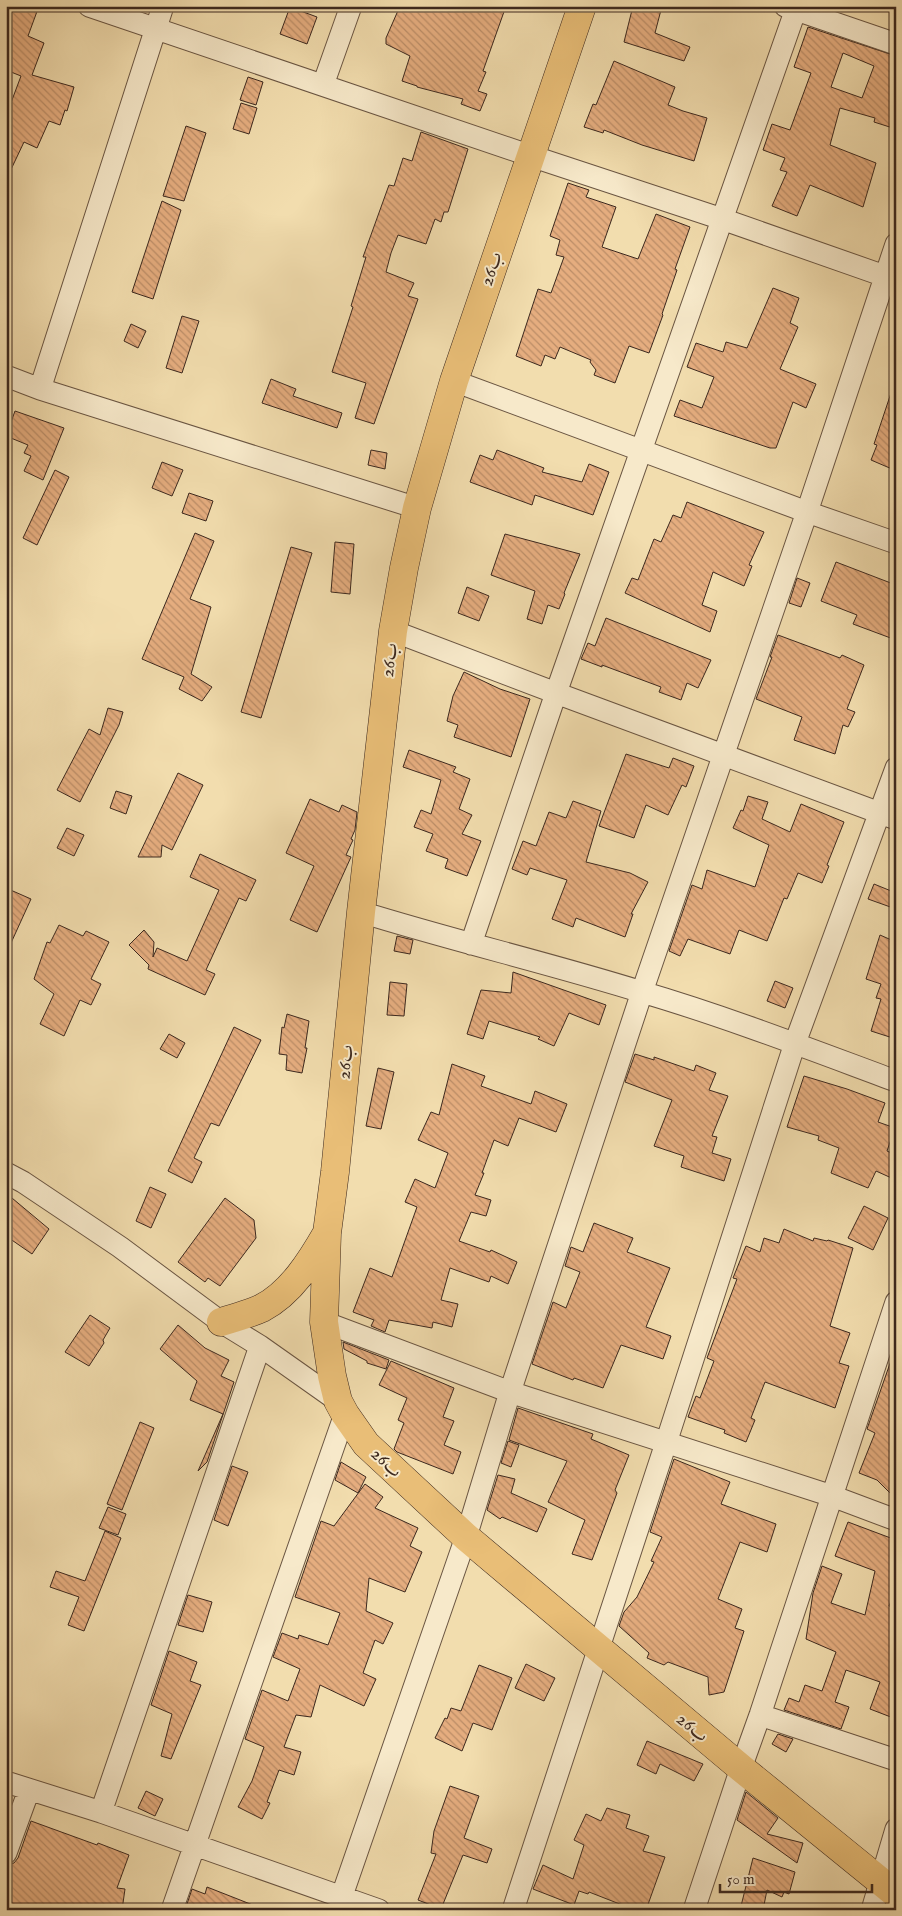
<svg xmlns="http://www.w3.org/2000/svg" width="902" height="1916" font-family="'IM FELL English',Amiri,serif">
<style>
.building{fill:url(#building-back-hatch);stroke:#3c281e;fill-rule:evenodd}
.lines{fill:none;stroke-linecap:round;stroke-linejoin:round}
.minor-casing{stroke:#6a5542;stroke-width:23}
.highway-casing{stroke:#3c281e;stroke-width:29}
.minor{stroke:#f7e9ca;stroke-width:21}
.highway{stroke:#e9be77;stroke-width:28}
.labels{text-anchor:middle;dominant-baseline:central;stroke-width:4;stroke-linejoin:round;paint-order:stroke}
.street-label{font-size:19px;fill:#3c281e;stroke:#f7e9ca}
</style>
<defs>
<pattern id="building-back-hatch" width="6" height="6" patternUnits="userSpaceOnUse" patternTransform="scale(1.25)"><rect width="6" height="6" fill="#e5ad7f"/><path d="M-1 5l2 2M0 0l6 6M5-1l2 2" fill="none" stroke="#bb8d67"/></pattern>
</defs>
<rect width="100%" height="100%" fill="#f2ddae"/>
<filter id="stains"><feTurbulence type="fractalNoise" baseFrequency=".004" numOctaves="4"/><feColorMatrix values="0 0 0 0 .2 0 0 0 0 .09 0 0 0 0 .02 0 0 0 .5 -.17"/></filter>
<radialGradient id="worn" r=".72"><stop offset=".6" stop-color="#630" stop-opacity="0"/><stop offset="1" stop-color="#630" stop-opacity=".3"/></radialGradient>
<path class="building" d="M6 6H39L28 36 44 43 32 75 74 87 67 111 65 110 60 125 49 121 37 148 24 142 6 180V116L21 76 6 70Z
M400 6H506L483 71 486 72 478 91 487 94 480 111 461 104 463 99 417 87V86L402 81 410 56 386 44V38Z
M633 6H662L655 33 690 47 684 61 624 42Z
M290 7 317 17 307 44 280 34Z
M808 27 896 56V129L874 122 875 118 840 108 830 145 876 163 863 207 810 185 797 216 772 206 787 172 780 170 785 158 763 150 772 124 790 130 811 73 794 67ZM843 53 874 66 862 98 831 87Z
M614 61 675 87 668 105 683 111 707 118 694 161 642 145 604 130 603 133 584 127 593 104 596 105Z
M248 77 263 82 256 105 240 100Z
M241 103 257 108 249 134 233 129Z
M186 126 206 133 184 201 163 196Z
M421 132 468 149 448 212H444L441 222 435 219 426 244 398 235 391 253 386 272 414 283 408 296 418 299 374 424 355 418 366 383 332 372 353 307 351 306 366 257H363L389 185 394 186 403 158 412 161Z
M568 183 589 190 586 197 616 207 602 247 638 259 656 214 690 227 675 269 677 270 662 314 663 315 649 353 629 346 615 383 594 375 596 370 590 362 591 360 560 347 555 359 545 355 541 366 516 356 538 289 551 293 564 257 556 255 560 240 550 236Z
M162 201 181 210 153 299 132 292Z
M773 288 799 298 790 323 798 327 780 369 816 384 806 408 793 402 776 448H770L674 416 680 400 702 408 714 377 687 367 696 343 723 352 726 342 747 348Z
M182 316 199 321 182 373 166 368Z
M131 324 146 331 138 348 124 341Z
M271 379 296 389 293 396 342 413 337 428 262 403Z
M893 387 896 388V461L892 469 871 460 877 445 874 444Z
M15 411 64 428 43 480 24 471 31 456 24 453 28 445 6 436Z
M371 450 387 453 385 469 368 465Z
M497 450 544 468 542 472 582 482 589 464 609 472 593 515 535 495 532 505 470 482 480 455 493 460Z
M162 462 183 470 172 496 152 488Z
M55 470 69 477 37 545 23 538Z
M189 493 213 501 206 521 182 513Z
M687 502 764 532 749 565 752 566 744 586 713 572 702 605 717 611 710 632 625 593 632 578 638 580 654 539 661 542 673 515 681 518Z
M195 533 214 541 190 599 211 607 191 674 212 687 202 701 179 689 184 677 142 659Z
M505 534 580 554 564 593 565 594 559 609 548 605 542 624 527 619 535 591 491 575Z
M335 542 354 544 350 594 331 592Z
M291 547 312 553 261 718 241 712Z
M836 562 896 585V640L853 624 857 615 821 601Z
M797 578 810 583 801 607 789 603Z
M467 587 489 596 479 621 458 613Z
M606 618 711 660 698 688 687 683 681 700 659 692 661 687 602 665V667L581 659 588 643 595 646Z
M778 635 840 658 842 655 864 665 847 709 855 712 848 727 843 725 835 754 794 740 802 717 756 699 772 657H770Z
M464 672 500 689 530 699 511 757 454 737 458 725 447 721 453 696Z
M108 708 123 712 119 725 80 802 57 790 89 729 100 735Z
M409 750 456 767 453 772 470 779 459 809 472 815 462 834 481 841 467 876 445 868 448 859 426 851 433 834 414 827 421 810 431 814 441 780 403 767Z
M626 754 669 768 673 758 694 766 686 787 682 785 668 815 646 805 634 838 599 826Z
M178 773 203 785 172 850 162 845 161 857H138Z
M116 791 132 796 126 814 110 808Z
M748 796 768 802 762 819 790 832 801 804 844 822 827 865 829 866 822 883 798 873 787 899 784 898 767 941 739 930 730 954 688 939 680 956 669 951 692 885 702 889 707 870 755 887 769 845 733 828 741 810 743 811Z
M310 799 339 812 342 805 357 812 355 830 351 839 353 840 346 855 351 857 317 932 290 920 314 866 286 853Z
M573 801 601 811 586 862 630 873 648 882 631 914H633L625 937 576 918 573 927 552 919 567 880 530 868 527 875 512 869 523 841 536 846 549 812 566 818Z
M67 828 84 835 74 856 57 848Z
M200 854 256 880 246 901 239 898 206 970 215 974 205 995 148 969 149 965 129 945 144 930 154 942 153 957 157 948 187 961 219 890 190 877Z
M874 884 896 893V909L868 899Z
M6 888 31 899 6 954Z
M59 925 83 936 86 931 109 942 91 979 101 984 91 1005 80 1000 64 1036 40 1024 54 994 34 979 47 942 50 943Z
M880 935 896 942V1039L871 1031 881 999 876 998 881 984 866 979Z
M397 936 413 940 410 954 394 951Z
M513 972 606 1005 599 1025 569 1013 554 1046 538 1039 540 1037 489 1021 483 1039 467 1034 481 990 511 993Z
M775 981 793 988 785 1008 767 1001Z
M390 982 407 984 404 1016 387 1015Z
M287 1014 309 1021 305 1048H307L302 1073 286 1070 287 1055 279 1054 282 1027 284 1028Z
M234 1027 261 1040 219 1126 211 1123 194 1158 202 1162 192 1183 168 1171Z
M169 1034 185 1043 177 1058 160 1049Z
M635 1054 654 1060V1057L694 1071 696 1065 716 1073 709 1090 728 1096 712 1136 717 1137 712 1153 731 1159 724 1181 681 1167 684 1156 654 1146 672 1100 625 1082Z
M452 1064 485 1076 481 1086 531 1104 535 1091 567 1104 556 1132 519 1118 508 1146 494 1140 482 1173H484L475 1195 491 1200 486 1216 471 1212 459 1241 490 1252 491 1250 517 1262 508 1284 491 1276 489 1282 450 1268 441 1300 458 1304 452 1327 433 1322 432 1328 389 1320 385 1332 371 1326 374 1320 353 1312 370 1268 392 1277 417 1207 405 1202 415 1179 435 1188 448 1153 418 1140 431 1112 439 1115Z
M378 1068 394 1072 381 1129 366 1126Z
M804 1076 847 1089 885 1103 878 1122 895 1128 887 1151 896 1155V1180L876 1171 868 1188 831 1173 839 1148 818 1140 819 1136 787 1127Z
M150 1187 166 1194 151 1228 136 1221Z
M6 1193 49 1229 32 1254 6 1236Z
M225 1198 254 1220 256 1238 220 1286 208 1278 205 1282 178 1262Z
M864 1206 888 1218 873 1250 848 1238Z
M594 1223 633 1238 627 1252 670 1268 646 1327 671 1336 663 1359 621 1345 603 1388 574 1378 573 1380 532 1364 553 1302 566 1308 580 1272 565 1266 571 1247 583 1252Z
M784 1229 813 1241 814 1238 827 1241 828 1240 853 1248 830 1326 850 1333 839 1363 849 1366 835 1408 765 1382 751 1418 755 1420 746 1442 724 1433 725 1430 688 1417 696 1396 700 1398 714 1361 707 1358 737 1279 733 1278 746 1246 760 1252 764 1238 779 1243Z
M90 1315 110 1328 103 1340 104 1343 89 1366 65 1352Z
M178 1325 205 1348 229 1360 221 1376 234 1382 207 1462 198 1471 223 1414 190 1400 197 1381 160 1349Z
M343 1342 389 1360 386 1369 367 1363V1361L344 1349Z
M894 1352 896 1353V1499L877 1480 859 1473 875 1433 867 1429Z
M391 1361 454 1388 443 1417 454 1421 444 1445 461 1452 453 1474 397 1452 394 1449 404 1423 398 1420 407 1398 379 1385Z
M518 1408 593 1434 591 1439 629 1455 615 1490 617 1493 592 1560 572 1554 585 1520 548 1502 567 1461 509 1440Z
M140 1422 154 1428 122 1510 107 1504Z
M508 1441 519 1445 511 1467 501 1463Z
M674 1459 730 1482 721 1504 776 1524 767 1552 740 1542 718 1599 742 1609 735 1628 744 1631 724 1692 709 1695 708 1677 668 1662 664 1665 647 1658 649 1653 619 1626 624 1612 637 1597 654 1562 651 1561 662 1537 650 1532Z
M341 1462 366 1477 358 1493 335 1480Z
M232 1466 248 1472 228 1526 214 1520Z
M498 1475 515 1479 511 1493 547 1509 537 1532 502 1517 500 1519 487 1510Z
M365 1484 383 1497 375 1508 418 1528 410 1546 422 1552 405 1592 369 1578 366 1611 393 1623 383 1644 375 1640 363 1673 376 1679 364 1706 320 1685 311 1717 296 1715 284 1747 301 1752 294 1775 279 1770 267 1802 270 1803 262 1819 238 1807 252 1781 264 1747 245 1739 262 1690 288 1701 300 1669 273 1657 282 1633 298 1639 299 1635 328 1645 340 1613 295 1597 321 1521 334 1526Z
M108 1507 126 1514 118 1535 99 1528Z
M848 1522 896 1540V1587L889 1606 896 1607V1719L870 1709 880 1682 846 1670 835 1702 849 1707 841 1729 784 1710 789 1698 799 1702 805 1685 822 1691 836 1652 806 1639 813 1593 822 1566 842 1574 831 1603 865 1615 875 1571 835 1556Z
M105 1531 121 1538 84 1631 68 1625 79 1597 50 1587 56 1571 85 1581Z
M188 1595 212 1602 203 1632 178 1625Z
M169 1651 197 1662 190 1681 201 1685 171 1759 161 1756 172 1714 151 1705Z
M526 1664 555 1678 544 1701 515 1688Z
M479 1665 512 1678 492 1730 473 1723 462 1751 435 1738 445 1718 447 1719 451 1708 461 1711Z
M778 1734 793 1739 786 1752 772 1744Z
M647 1741 703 1764 694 1781 660 1764 656 1774 637 1765Z
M450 1786 479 1796 464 1838 492 1849 487 1863 463 1855 441 1909 418 1900 436 1854 431 1853 434 1831Z
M146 1791 163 1799 155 1816 138 1808Z
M746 1792 778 1818 767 1834 803 1843 797 1863 737 1820Z
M607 1808 630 1815 626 1828 649 1836 643 1851 665 1857 646 1910H635L589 1892 588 1894 579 1891 574 1905 533 1889 543 1865 573 1879 584 1845 574 1840 586 1814 601 1821Z
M31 1821 97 1845 98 1843 129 1855 117 1888 125 1889 122 1910H15L6 1906V1865L14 1863 18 1858Z
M753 1858 795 1872 789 1894 784 1892 782 1897 767 1890 763 1910H740Z
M207 1887 263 1909V1910H185L192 1889 205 1894Z"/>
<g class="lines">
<g class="minor-casing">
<path id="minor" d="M89 6 531 156 722 219 896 280
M785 6 896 44
M323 85 351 6
M6 376 40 389 417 508
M454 381 807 512 896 543
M40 389 163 6
M393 631 556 693 896 819
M361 912C454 941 549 963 642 992 727 1017 812 1050 896 1081
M471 944 556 693 797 6
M6 1173 23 1182 120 1247 221 1322 260 1346 338 1401
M324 1322 510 1392 832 1496 896 1520
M760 1715 896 1760
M6 1782 101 1812 379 1910
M101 1812 260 1346
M6 1853 29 1790
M172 1910 345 1414
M337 1910 466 1537 510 1392 642 992 807 512 896 244
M513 1910 666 1443 795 1043 896 768
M694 1910 741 1768 760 1715 896 1302
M872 1910 896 1829"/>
</g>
<g class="highway-casing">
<path id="highway" d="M582 6 454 381 417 508 404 568 393 631 361 912 335 1172 327 1233 324 1322 332 1376 338 1401 345 1414 366 1444 466 1537 741 1768 896 1894
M221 1322C235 1318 249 1314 262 1308 291 1293 311 1261 327 1233"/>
</g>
<use href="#minor" class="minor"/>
<use href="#highway" class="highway"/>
</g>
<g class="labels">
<g class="street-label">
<text transform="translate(492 269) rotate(-71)">26ب</text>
<text transform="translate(390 660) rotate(-83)">26ب</text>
<text transform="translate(346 1062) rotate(-84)">26ب</text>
<text transform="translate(386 1463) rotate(43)">26ب</text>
<text transform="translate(692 1728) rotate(40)">26ب</text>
</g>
</g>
<rect width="902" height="1916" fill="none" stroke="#f2ddae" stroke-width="25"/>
<rect x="8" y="8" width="887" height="1901" fill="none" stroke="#3c281e" stroke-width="2.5"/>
<rect x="12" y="12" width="877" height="1891" fill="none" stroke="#3c281e"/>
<path d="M720 1884v8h152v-8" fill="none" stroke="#3c281e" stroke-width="2.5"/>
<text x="727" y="1884" font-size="15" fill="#3c281e" stroke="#f7e9ca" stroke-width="4" paint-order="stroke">50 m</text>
<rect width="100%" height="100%" filter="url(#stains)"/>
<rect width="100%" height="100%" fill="url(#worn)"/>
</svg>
